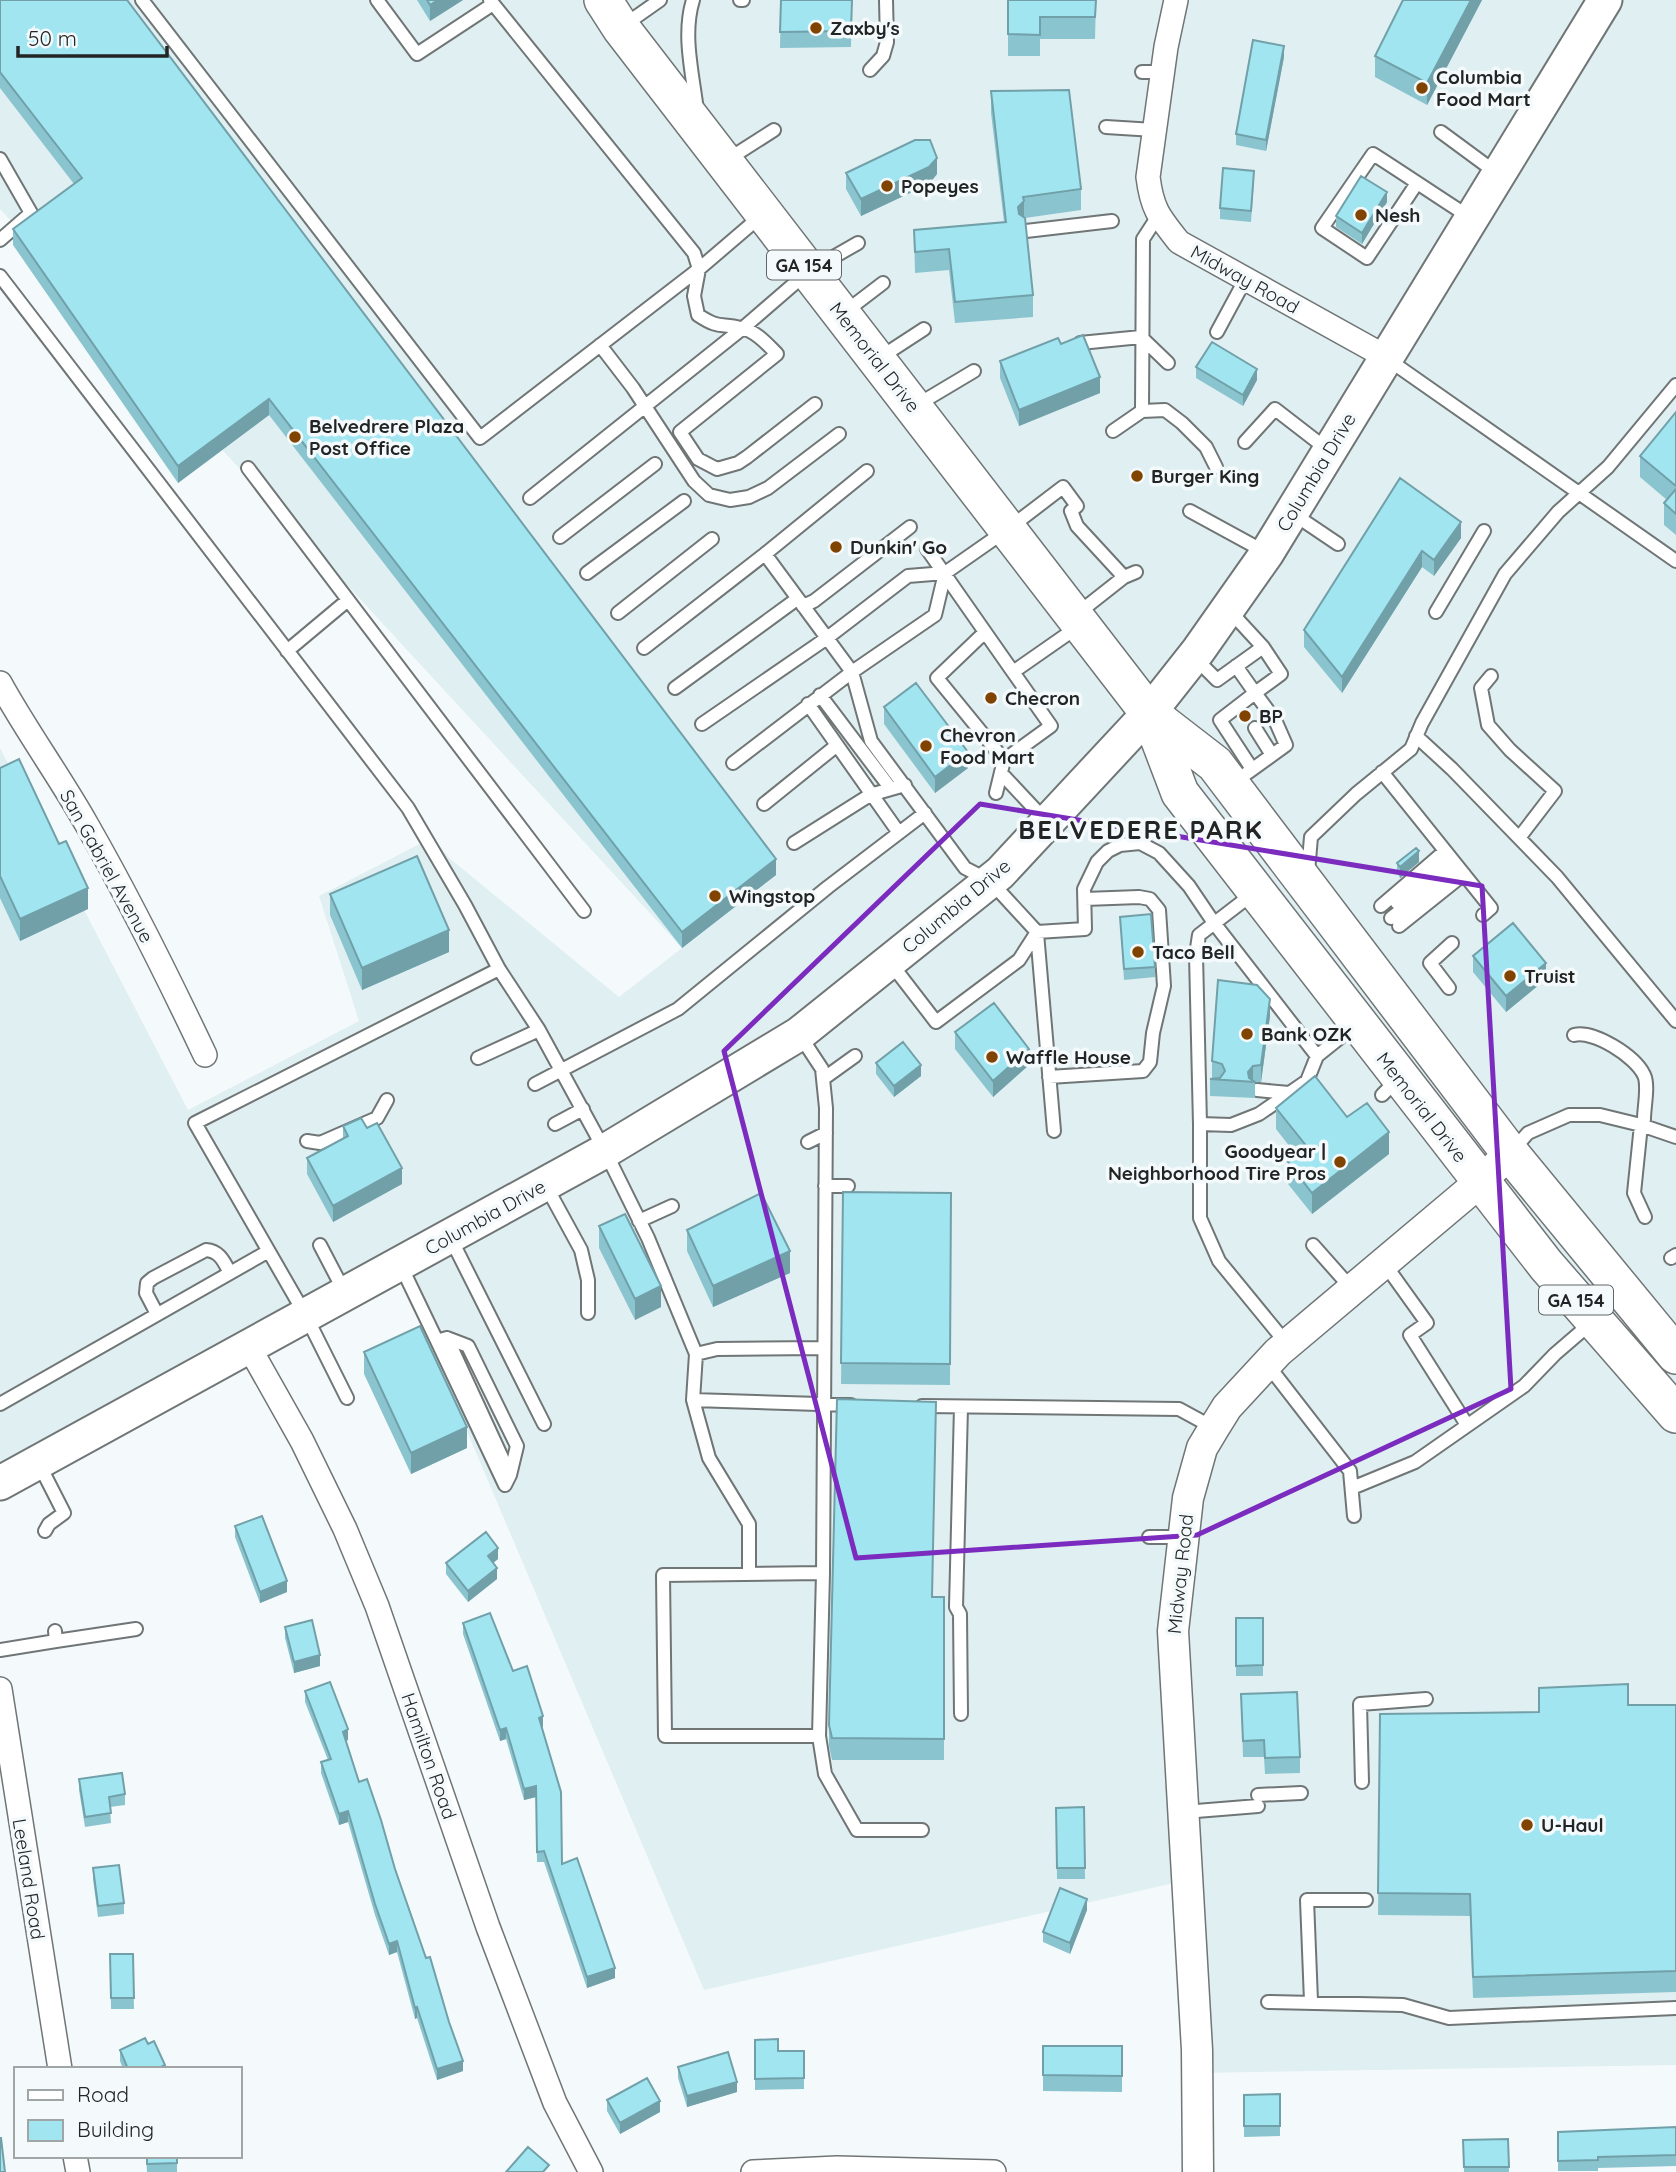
<svg xmlns="http://www.w3.org/2000/svg" width="1676" height="2172" font-family="Quicksand,sans-serif">
<style>
.built{fill:#e0eff2}
.lines{fill:none;stroke-linecap:round;stroke-linejoin:round}
.service-casing{stroke:#707576;stroke-width:16}
.minor-casing{stroke:#707576;stroke-width:26}
.tertiary-casing{stroke:#707576;stroke-width:33}
.secondary-casing{stroke:#707576;stroke-width:37}
.primary-casing{stroke:#707576;stroke-width:40}
.service{stroke:#fff;stroke-width:12}
.minor{stroke:#fff;stroke-width:23}
.tertiary{stroke:#fff;stroke-width:30}
.secondary{stroke:#fff;stroke-width:33}
.primary{stroke:#fff;stroke-width:37}
.wall{fill:#8ac5cf}
.shaded-wall{fill:#71a0a9}
.building{fill:#a1e5f1;stroke:#71a0a9;stroke-width:2}
.marked{fill:none;stroke:#7b2cbf;stroke-width:5;stroke-linejoin:round}
.poi-dot{fill:#804400;stroke:#f4fafb;stroke-width:2.5}
.labels{text-anchor:middle;dominant-baseline:central;stroke-width:7;stroke-linejoin:round;paint-order:stroke}
.shield{fill:#f4fafb;stroke:#626565;stroke-width:2}
.shield-label{font-size:18px;font-weight:bold;fill:#232525}
.poi-label{font-size:19px;font-weight:bold;fill:#232525;stroke:#f4fafb;text-anchor:start}
.street-label{font-size:19px;fill:#232525;stroke:#f4fafb}
.district-label{font-size:26px;font-weight:bold;letter-spacing:2px;fill:#232525;stroke:#f4fafb}
</style>
<rect width="100%" height="100%" fill="#f4fafb"/>
<path class="built" d="M0 0H1676V2065L1197 2073 1183 1881 704 1990 396 1264 0 1481V748L188 1110 359 1021 319 896 433 837 448 857 619 997 682 948 0 209Z"/>
<g class="lines">
<g class="service-casing">
<path id="service" d="M142 0 480 438 699 269 762 215
M377 0 417 54 493 4
M490 0 694 253 699 269 694 296 698 315C719 329 720 323 741 328 756 331 767 344 777 354L680 432 698 459 717 469 738 463 747 457 815 404
M693 0C682 35 693 75 697 111
M740 0H743
M623 26 660 0
M870 70 883 56 887 42 886 0
M1142 72H1162
M1106 127 1154 130
M1441 132 1498 174
M0 159 31 213 0 240
M727 160 774 130
M1417 183 1367 258 1322 228 1373 154C1406 175 1438 197 1471 218
M1026 231 1112 221
M0 276 408 808 465 905 499 969 539 1030 605 1151 648 1238 696 1354 717 1349 823 1348
M845 312 883 283
M1217 332 1245 280
M1080 343 1141 337 1168 363
M600 345 633 388 694 481 709 495 730 500 749 497 768 488 839 434
M881 357 924 329
M1386 358 1676 561
M917 405 974 371
M1142 411 1143 239 1158 216
M1113 431 1142 411 1165 410 1182 423 1206 447 1216 467
M1245 442 1275 409 1328 450
M248 468 584 911
M530 498 743 328 809 271 858 243
M1190 511 1267 553
M1292 513 1338 544
M560 537 655 464
M927 549 1013 672 1079 626
M765 554 867 471
M587 573 684 501
M803 606 814 601 910 527
M1436 612 1484 531
M618 613 712 539
M1077 614 1124 577
M984 633 937 678 1004 760
M644 648 765 554 852 672 871 741 965 868 990 881 1037 932 1085 929 1084 889 1097 862 1108 851 1120 845 1140 843 1159 853 1189 886 1214 923 1317 1056
M287 651 348 600
M1195 658 1217 680 1263 647 1228 609
M1236 666 1255 693 1220 720 1252 769
M1491 676 1481 688 1488 725 1510 750 1555 791 1519 838
M675 688 797 599
M820 695 891 789
M808 704 899 833
M702 724 827 638 908 576 945 573 1008 529 1063 487 1077 506 1071 511 1077 526 1124 577 1136 572
M1255 728 1272 755
M1416 736 1452 769 1557 877 1676 1021
M733 763 852 672 935 615 945 573
M1382 772 1491 908 1483 915
M1001 773 1046 821
M1232 784 1286 745 1275 720 1255 693 1281 674 1263 647
M996 793 1004 760 1051 726 1013 672
M764 804 836 746
M794 843 870 795 905 785
M1308 872 1311 837 1356 794 1411 749 1422 723 1505 574 1558 512 1608 467 1676 385
M1397 903 1451 859
M1381 906 1445 851
M1391 918 1457 866
M1399 926 1464 874
M1037 933 1054 1131
M889 961 936 1022 1019 960 1037 932
M1449 988 1430 963 1452 943
M799 1034 822 1069 826 1108 823 1573 819 1736 825 1774 857 1830H922
M1574 1035C1594 1030 1635 1056 1644 1075 1649 1085 1644 1107 1644 1119L1641 1125 1634 1193 1645 1217
M478 1058 539 1030
M1049 1077 1143 1071 1150 1062 1153 1033 1164 986 1159 910 1150 899 1139 897 1085 899
M823 1079 855 1056
M535 1084 678 1009 828 887 925 813
M1257 1090 1289 1093
M1382 1095 1399 1078
M555 1124 583 1109
M1200 1124 1196 955 1199 935 1255 892
M307 1141 320 1143 377 1118 387 1100
M808 1142 826 1133
M1513 1150 1528 1133 1569 1115H1600L1641 1125 1676 1137
M546 1186 581 1250 588 1280V1313
M825 1186H848
M639 1221 672 1206
M450 1237 544 1424
M320 1245 344 1291
M1313 1245 1352 1289
M1671 1258 1676 1255
M1384 1263 1427 1323 1410 1335 1467 1425
M401 1266 437 1341 447 1338 468 1346 517 1446 510 1475 505 1485
M157 1314 146 1293 147 1283 153 1278 206 1250C220 1251 224 1262 230 1273
M447 1338 510 1475
M437 1341 505 1485
M1287 1344 1219 1261 1200 1218V1124L1231 1125 1259 1114 1307 1081 1317 1056 1357 1024
M696 1354 693 1400 851 1405
M1267 1364 1350 1471 1354 1516
M347 1398 306 1316 195 1123 499 969
M693 1400 709 1458 749 1524V1574
M0 1404 267 1252
M922 1406 1179 1409 1214 1428
M961 1407 956 1607 960 1614 961 1714
M38 1462 64 1513 49 1524 45 1531
M1352 1488 1415 1462 1524 1386 1555 1354 1591 1323
M1149 1537H1183
M55 1631 56 1641 136 1629
M0 1650 56 1641
M819 1736H665L663 1575 823 1573
M1362 1782 1360 1704 1426 1699
M1258 1795 1301 1793
M1184 1812 1258 1806
M1311 2001 1307 1900H1366
M1268 2002 1403 2005 1449 2018 1676 2008"/>
</g>
<g class="minor-casing">
<path id="minor" d="M1176 0 1166 47 1148 177C1152 209 1159 217 1179 242L1386 357
M0 683C27 732 60 777 87 825 130 900 168 977 205 1055
M249 1347 302 1441 345 1529 377 1606 488 1927 555 2103 591 2172
M0 1689 60 2069
M75 2156 78 2172
M753 2172 837 2168 994 2172"/>
</g>
<g class="tertiary-casing">
<path id="tertiary" d="M1198 2172 1197 2050 1173 1631 1188 1498 1202 1448 1214 1428 1227 1407 1278 1352 1480 1182 1510 1153"/>
</g>
<g class="secondary-casing">
<path id="secondary" d="M0 1483 605 1151 799 1034 1000 873 1149 713 1198 651 1267 553 1605 0"/>
</g>
<g class="primary-casing">
<path id="primary" d="M603 0 621 28 1149 713 1215 764 1510 1153 1676 1355
M1150 714 1180 793 1546 1265 1676 1414"/>
</g>
<use href="#service" class="service"/>
<use href="#minor" class="minor"/>
<use href="#tertiary" class="tertiary"/>
<use href="#secondary" class="secondary"/>
<use href="#primary" class="primary"/>
</g>
<path class="wall" d="M0 0 776 875 682 948 269 415 178 483 13 245V229L74 184 0 88Z
M417 0H463L430 21Z
M781 0H852L851 47 780 48Z
M1008 0H1096L1095 39H1040V56H1008Z
M1402 0H1482L1427 105 1375 77V56L1402 5Z
M1284 57 1266 151 1236 145V134Z
M991 91 1081 189V210L1025 218 1033 295V317L955 323 949 270 915 273 914 230 1004 222 991 113Z
M846 173 937 174 929 184 861 216 846 189Z
M1254 182 1251 222 1220 219V208Z
M1387 202 1362 244 1336 227V216Z
M1061 344 1100 393 1019 426 1000 378V361Z
M1196 367 1257 380 1243 406 1196 378Z
M1676 412V535L1664 525V503L1667 500 1640 477V456Z
M1400 478 1461 538 1434 576 1422 567 1342 693 1304 647V630Z
M884 707 968 768 935 793 884 724Z
M0 768 88 909 20 941 0 898Z
M1419 862 1400 878 1397 873V863Z
M330 894 449 952 362 990 330 915Z
M1120 917 1155 967V977L1124 980Z
M1473 956 1546 979 1506 1012 1473 972Z
M1270 1016 1261 1082H1255V1098L1210 1096V1079H1216L1212 1078V1061Z
M955 1032 1029 1065 993 1097 955 1049Z
M876 1063 921 1076 894 1097 876 1074Z
M1276 1108 1389 1154 1312 1214 1288 1184V1162L1297 1156 1276 1129Z
M343 1126 367 1128 402 1184 333 1222 307 1174V1158L343 1138Z
M843 1192 951 1193 950 1385 841 1384Z
M599 1226 661 1307 635 1320 599 1248Z
M687 1230 790 1273 713 1307 687 1251Z
M364 1352 467 1448 411 1474 364 1374Z
M235 1526 287 1592 260 1603 235 1537Z
M498 1559 493 1563 497 1579 468 1602 446 1574V1563Z
M933 1597H944V1760H832L829 1746V1725Z
M1236 1618H1263V1676H1236Z
M463 1623 513 1671 543 1727H542L562 1864 615 1978 587 1988 544 1862H537L536 1797 524 1800 506 1739 500 1741 463 1634Z
M285 1627 320 1666 294 1673 285 1638Z
M305 1691 348 1740 346 1741 359 1782 395 1869 463 2071 437 2080 417 2018 415 2019 397 1952 389 1955 375 1915 348 1822 339 1825 321 1773V1762L328 1760 305 1702Z
M1241 1694 1300 1757V1773L1265 1774 1264 1757H1243Z
M1628 1705H1676V1992L1473 1998 1470 1916 1378 1915 1380 1714 1539 1712Z
M79 1779 125 1794V1805L110 1807 111 1823 85 1827 79 1790Z
M1084 1807 1085 1879H1057L1056 1808Z
M93 1868 124 1903V1914L98 1917 93 1879Z
M1087 1910 1070 1954 1043 1942V1932Z
M110 1954H133L134 2009H111Z
M755 2040 778 2051H804V2089L755 2090Z
M1043 2046H1122V2092L1043 2091Z
M120 2050 165 2069H123L120 2061Z
M678 2067 737 2092 687 2107 678 2078Z
M1280 2094V2136L1244 2137V2095Z
M607 2100 660 2112 620 2134 607 2111Z
M1676 2127V2166L1598 2168V2171H1558V2132Z
M1508 2139 1509 2172H1464L1463 2140Z
M146 2156H177V2172H147Z"/>
<path class="shaded-wall" d="M438 0H463L430 21V5Z
M1471 0H1482L1427 105V83Z
M1284 46V57L1266 151V140Z
M937 158V174L929 184 861 216V199Z
M1387 192V202L1362 244V233Z
M1024 201V223L1018 228V207Z
M1257 369V380L1243 406V395Z
M1100 377V393L1019 426V410Z
M269 399V415L178 483V466Z
M1461 522V538L1434 576V560Z
M1422 551V567L1342 693V677Z
M968 752V768L935 793V777Z
M1419 851V862L1400 878V867Z
M776 859V875L682 948V932Z
M88 888V909L20 941V919Z
M449 930V952L362 990V968Z
M1546 963V979L1506 1012V996Z
M1270 999V1016L1261 1082V1065Z
M1029 1049V1065L993 1097V1081Z
M921 1065V1076L894 1097V1086Z
M1253 1066V1082H1248V1072Z
M1389 1132V1154L1312 1214V1193Z
M402 1168V1184L333 1222V1206Z
M790 1251V1273L713 1307V1286Z
M661 1286V1307L635 1320V1299Z
M467 1427V1448L411 1474V1453Z
M498 1548V1559L488 1567V1556Z
M497 1568V1579L468 1602V1591Z
M287 1581V1592L260 1603V1592Z
M320 1655V1666L294 1673V1662Z
M543 1716V1727L539 1728V1718Z
M506 1728V1739L500 1741V1730Z
M348 1729V1740L343 1742V1732Z
M536 1786V1797L524 1800V1789Z
M348 1811V1822L339 1825V1814Z
M1087 1899V1910L1070 1954V1943Z
M397 1941V1952L389 1955V1944Z
M615 1968V1978L587 1988V1977Z
M417 2007V2018L415 2019V2008Z
M463 2061V2071L437 2080V2069Z
M737 2082V2092L687 2107V2096Z
M660 2101V2112L620 2134V2123Z"/>
<path class="building" d="M0 0H127L776 859 682 932 269 399 178 466 13 229 82 178 0 72Z
M427 0H438L430 5Z
M781 0H852L851 31 780 32Z
M1008 0H1096L1095 17H1040V35L1008 34Z
M1403 0H1471L1427 83 1375 56Z
M1253 40 1284 46 1266 140 1236 134Z
M1069 90 1081 189 1023 197 1024 201 1018 207 1019 214 1025 218 1033 295 955 302 949 249 915 252 914 230 1006 222 991 91Z
M915 140H930L937 158 929 167 861 199 846 173Z
M1223 168 1254 171 1251 211 1220 208Z
M1361 176 1387 192 1362 233 1336 216Z
M1083 335 1100 377 1019 410 1000 361 1058 338 1061 344Z
M1212 342 1257 369 1243 395 1196 367Z
M1676 412V486L1640 456Z
M1400 478 1461 522 1434 560 1422 551 1342 677 1304 630Z
M1676 489V514L1664 503Z
M916 683 968 752 935 777 884 707Z
M19 759 59 844 66 841 88 888 20 919 0 876V768Z
M1416 848 1419 851 1400 867 1397 863Z
M417 856 449 930 362 968 330 894Z
M1151 914 1155 967 1124 969 1120 917Z
M1513 923 1546 963 1506 996 1473 956Z
M1218 980 1257 985 1270 999 1261 1065 1253 1066 1248 1072 1249 1078 1255 1082 1210 1079 1220 1078 1225 1071 1222 1064 1212 1061Z
M994 1003 1029 1049 993 1081 955 1032Z
M903 1042 921 1065 894 1086 876 1063Z
M1315 1076 1347 1117 1367 1103 1389 1132 1312 1193 1288 1162 1308 1148 1276 1108Z
M361 1118 367 1128 377 1123 402 1168 333 1206 307 1158 348 1136 343 1126Z
M843 1192 951 1193 950 1364 841 1363Z
M761 1193 790 1251 713 1286 687 1230Z
M625 1214 661 1286 635 1299 599 1226Z
M420 1326 467 1427 411 1453 364 1352Z
M837 1399 936 1402 932 1597H944V1739L832 1738 829 1725Z
M262 1516 287 1581 260 1592 235 1526Z
M486 1532 498 1548 488 1556 497 1568 468 1591 446 1563Z
M490 1613 513 1671 527 1666 543 1716 539 1718 561 1792 562 1864 577 1858 615 1968 587 1977 544 1851 537 1852 536 1786 524 1789 506 1728 500 1730 463 1623Z
M1236 1618H1263V1665L1236 1666Z
M312 1620 320 1655 294 1662 285 1627Z
M330 1682 348 1729 343 1732 359 1782 367 1779 381 1820 395 1869 426 1958 430 1957 449 2022 463 2061 437 2069 417 2007 415 2008 397 1941 389 1944 375 1904 348 1811 339 1814 321 1762 331 1759 305 1691Z
M1628 1684V1705H1676V1971L1473 1977 1470 1894 1378 1893 1380 1714 1539 1712V1688Z
M1297 1692 1300 1757 1265 1758 1264 1740 1243 1741 1241 1694Z
M122 1773 125 1794 109 1797 111 1813 85 1817 79 1779Z
M1084 1807 1085 1868H1057L1056 1808Z
M119 1865 124 1903 98 1906 93 1868Z
M1060 1888 1087 1899 1070 1943 1043 1932Z
M110 1954H133L134 1998H111Z
M145 2038 148 2044 154 2041 165 2065 157 2069H128L120 2050Z
M778 2039V2051H804V2078L755 2079V2040Z
M1043 2046H1122V2076L1043 2075Z
M728 2052 737 2082 687 2096 678 2067Z
M647 2078 660 2101 620 2123 607 2100Z
M1280 2094V2126H1244V2095Z
M1676 2127V2155L1598 2157V2160L1558 2161V2132Z
M0 2138H1L5 2172H0Z
M1508 2139 1509 2167H1464L1463 2140Z
M528 2147 549 2165 543 2172H506Z
M147 2156H177V2163L147 2164Z"/>
<path class="marked" d="M980 804 1482 886 1511 1389 1197 1535 856 1558 724 1051Z"/>
<g class="poi-dot">
<circle cx="816" cy="28" r="7"/>
<circle cx="1422" cy="88" r="7"/>
<circle cx="887" cy="186" r="7"/>
<circle cx="1361" cy="215" r="7"/>
<circle cx="295" cy="437" r="7"/>
<circle cx="1137" cy="476" r="7"/>
<circle cx="836" cy="547" r="7"/>
<circle cx="991" cy="698" r="7"/>
<circle cx="1245" cy="716" r="7"/>
<circle cx="926" cy="746" r="7"/>
<circle cx="715" cy="896" r="7"/>
<circle cx="1138" cy="952" r="7"/>
<circle cx="1510" cy="976" r="7"/>
<circle cx="1247" cy="1034" r="7"/>
<circle cx="992" cy="1057" r="7"/>
<circle cx="1340" cy="1162" r="7"/>
<circle cx="1527" cy="1825" r="7"/>
</g>
<g class="labels">
<g class="shield">
<rect x="767" y="250.5" width="74" height="29" rx="5"/>
<rect x="1539" y="1285.5" width="74" height="29" rx="5"/>
</g>
<g class="shield-label">
<text x="804" y="265">GA 154</text>
<text x="1576" y="1300">GA 154</text>
</g>
<g class="poi-label">
<text x="830" y="28">Zaxby's</text>
<text x="1436" y="77">Columbia<tspan x="1436" dy="22">Food Mart</tspan></text>
<text x="901" y="186">Popeyes</text>
<text x="1375" y="215">Nesh</text>
<text x="309" y="426">Belvedrere Plaza<tspan x="309" dy="22">Post Office</tspan></text>
<text x="1151" y="476">Burger King</text>
<text x="850" y="547">Dunkin' Go</text>
<text x="1005" y="698">Checron</text>
<text x="1259" y="716">BP</text>
<text x="940" y="735">Chevron<tspan x="940" dy="22">Food Mart</tspan></text>
<text x="729" y="896">Wingstop</text>
<text x="1152" y="952">Taco Bell</text>
<text x="1524" y="976">Truist</text>
<text x="1261" y="1034">Bank OZK</text>
<text x="1006" y="1057">Waffle House</text>
<text x="1326" y="1151" text-anchor="end">Goodyear |<tspan x="1326" dy="22">Neighborhood Tire Pros</tspan></text>
<text x="1541" y="1825">U-Haul</text>
</g>
<g class="street-label">
<text transform="translate(1245 279) rotate(29)">Midway Road</text>
<text transform="translate(875 357) rotate(52)">Memorial Drive</text>
<text transform="translate(1316 472) rotate(-59)">Columbia Drive</text>
<text transform="translate(107 866) rotate(61)">San Gabriel Avenue</text>
<text transform="translate(956 906) rotate(-40)">Columbia Drive</text>
<text transform="translate(1422 1107) rotate(52)">Memorial Drive</text>
<text transform="translate(485 1217) rotate(-29)">Columbia Drive</text>
<text transform="translate(1180 1574) rotate(-84)">Midway Road</text>
<text transform="translate(429 1756) rotate(71)">Hamilton Road</text>
<text transform="translate(29 1879) rotate(81)">Leeland Road</text>
</g>
<g class="district-label">
<text x="1141" y="829">BELVEDERE PARK</text>
</g>
</g>
<rect x="14" y="2067" width="228" height="91" fill="#f4fafb" stroke="#a0a5a5" stroke-width="2"/>
<rect x="28" y="2090" width="35" height="10" fill="#ffffff" stroke="#a0a5a5" stroke-width="2"/>
<text x="77" y="2102" font-size="21" fill="#232525">Road</text>
<rect x="28" y="2120" width="35" height="21" fill="#a1e5f1" stroke="#a0a5a5" stroke-width="2"/>
<text x="77" y="2137" font-size="21" fill="#232525">Building</text>
<path d="M18 46v10h149v-10" fill="none" stroke="#232525" stroke-width="3.5"/>
<text x="28" y="46" font-size="21" fill="#232525" stroke="#f4fafb" stroke-width="5" paint-order="stroke">50 m</text>
</svg>
